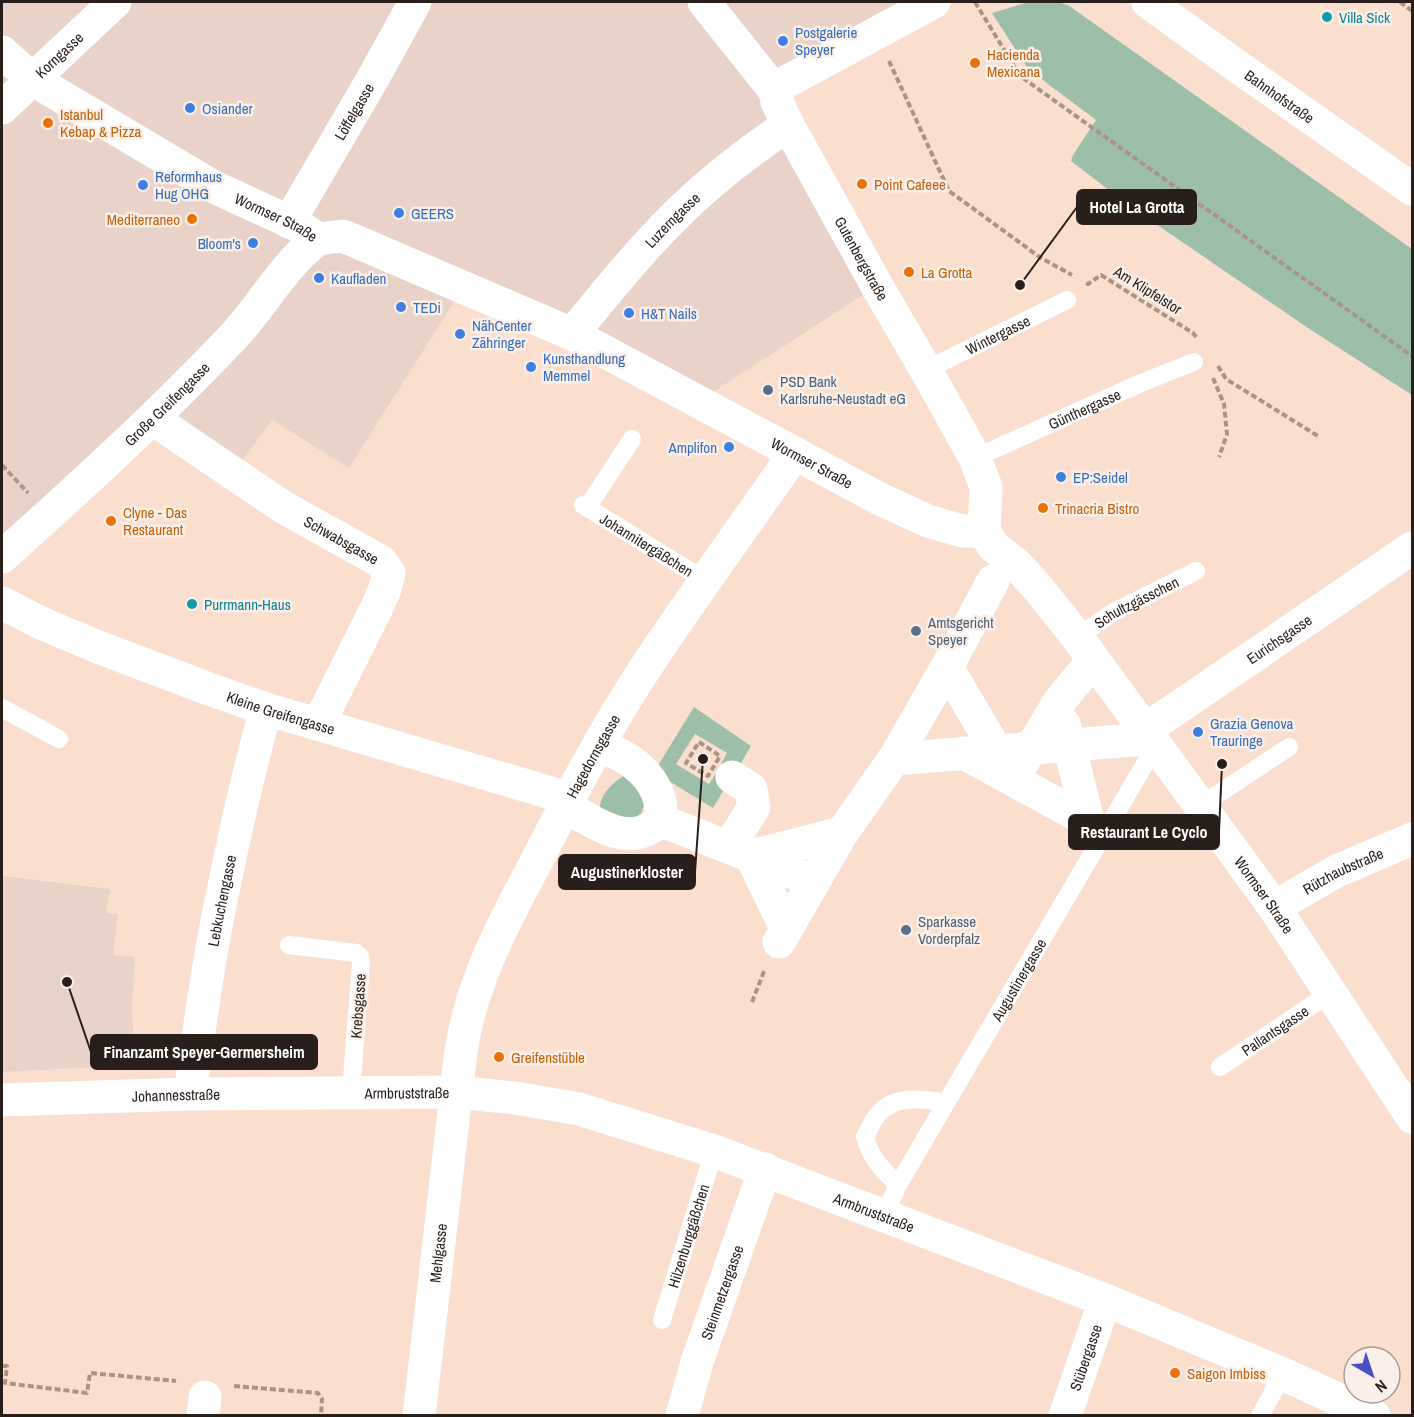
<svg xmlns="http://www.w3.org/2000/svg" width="1414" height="1417" font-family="'Archivo Narrow',sans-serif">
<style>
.commercial{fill:#e9d2c8}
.green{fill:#9dbfa8}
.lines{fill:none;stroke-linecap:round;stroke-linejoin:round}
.path{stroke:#a89488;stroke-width:4;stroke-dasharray:6 3;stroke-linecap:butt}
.lane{stroke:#fff;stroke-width:18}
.street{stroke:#fff;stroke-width:33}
.secondary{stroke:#fff;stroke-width:33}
.culture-dot{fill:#0f9aa8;stroke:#fbf0e9;stroke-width:2}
.shop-dot{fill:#3f7fe0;stroke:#fbf0e9;stroke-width:2}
.food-dot{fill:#e8710a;stroke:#fbf0e9;stroke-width:2}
.service-dot{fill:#5c6f8a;stroke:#fbf0e9;stroke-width:2}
.labels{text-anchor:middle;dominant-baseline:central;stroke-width:5;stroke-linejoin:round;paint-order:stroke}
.culture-label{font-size:15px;fill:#0d838f;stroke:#fbf0e9;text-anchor:start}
.shop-label{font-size:15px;fill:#366cbe;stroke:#fbf0e9;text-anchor:start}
.street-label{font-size:15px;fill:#291f1a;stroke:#fbf0e9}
.food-label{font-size:15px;fill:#c56008;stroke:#fbf0e9;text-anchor:start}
.service-label{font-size:15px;fill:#4e5e75;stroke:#fbf0e9;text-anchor:start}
.leader{fill:none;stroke:#291f1a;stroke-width:2}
.callout-dot{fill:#291f1a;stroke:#fbf0e9;stroke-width:2}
.callout{fill:#291f1a;stroke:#291f1a;stroke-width:2}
.callout-label{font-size:16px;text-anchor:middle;font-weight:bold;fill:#fff}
</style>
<rect width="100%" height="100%" fill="#fadfcf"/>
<path class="commercial" d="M2 2H934L786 82 877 286 705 397 464 286 349 468 272 420 234 472 152 417 2 555Z
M2 876 110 889 106 913 118 914 113 955 135 957 132 1006 133 1029 132 1065 2 1072Z"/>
<path class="green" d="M1029 2H1057L1068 5 1412 249V395L1308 328 1131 207 1071 161 1073 155 1096 120 1028 69 992 13Z
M694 707 751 746 735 773 721 764 727 753 695 734 676 764 709 784 716 773 729 781 713 808 654 772Z
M627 774 647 797 640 816 631 825 600 808C600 794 615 780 627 774Z"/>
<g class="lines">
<path class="path" d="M975 2 1020 76 1412 356
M1400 2 1412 11
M889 61 949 191 1041 258 1072 275
M1086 283 1088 284 1101 275 1193 333 1197 338
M1218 366 1226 379 1318 436
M1213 378 1224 404 1227 434 1219 457
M2 465 28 493
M699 742 720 756 708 776 686 763Z
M752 1002 765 969
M2 1366H7L5 1383 87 1393 90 1373 176 1381
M234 1386 318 1393 322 1399 321 1416"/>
<g class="lane">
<path id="s1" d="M926 370 1067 300"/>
<path id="s2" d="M975 458 1141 383 1194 362"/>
<path id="s3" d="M583 505 706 581"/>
<path d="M587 508 632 439"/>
<path id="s4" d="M1077 637 1112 613 1196 571"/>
<path d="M2 708 59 739"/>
<path d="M1200 806 1289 747"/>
<path d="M289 945 356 953 360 956 361 964 351 1092"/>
<path id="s5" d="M1220 1067 1330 993"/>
<path d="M898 1185C882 1169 871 1159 865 1137 869 1129 873 1119 879 1113 896 1094 924 1100 946 1102"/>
<path id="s6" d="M884 1216 898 1185 1156 745"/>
<path id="s7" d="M662 1320 714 1151"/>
<path d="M1260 1416 1283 1374"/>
</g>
<g class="street">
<path id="s8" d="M704 2 775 91 777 102 788 125 877 286 926 370 975 458 986 487 984 531 993 546 1016 564 1038 588 1077 637 1274 907 1412 1117"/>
<path id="s9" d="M2 52 32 79 212 186 299 226 318 239 342 236 355 241 572 334 880 499 928 521 962 531H984"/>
<path d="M775 91 786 82 934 2"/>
<path id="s10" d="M2 108 115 2"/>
<path id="s11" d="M289 222 372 80 415 2"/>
<path id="s12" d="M572 334C605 294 638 253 674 217 709 182 748 152 788 125"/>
<path id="s13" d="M153 419 283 507 380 561 389 573 385 589 377 607 319 723"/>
<path id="s14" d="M2 557C80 487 159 415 232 338 262 307 283 265 318 239"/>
<path id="s15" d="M2 603 41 623 98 647 209 689 266 709 568 798"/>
<path d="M947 667 1005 766"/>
<path d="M1064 724 1088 821"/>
<path id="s16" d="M1145 730 1412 548"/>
<path d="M614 752C635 761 654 778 660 801 661 808 661 815 662 821"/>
<path d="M964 753 1088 821"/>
<path d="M894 759 1135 740"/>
<path d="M1023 762 1059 702 1086 669"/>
<path d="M579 814C596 824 621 839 641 832 648 830 655 825 662 821L814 881"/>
<path d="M729 847 754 807 751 789 732 777"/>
<path id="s17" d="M1274 907 1337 871 1412 839"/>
<path d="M786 928 751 856 842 833"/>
<path d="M779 942 842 833 894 759 947 667 993 581"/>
<path id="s18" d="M190 1094C200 1025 209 955 224 887 236 827 250 767 266 709"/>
<path id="s19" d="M2 1100 190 1094 456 1092 515 1098 579 1109 714 1151 1105 1300 1283 1374 1374 1416"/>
<path d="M203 1416 205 1397"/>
<path id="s20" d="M419 1416 461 1051C465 1028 470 1006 478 985 493 942 515 902 536 862 571 794 607 725 650 661 697 591 747 522 795 453"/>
<path id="s21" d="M682 1416 697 1362 765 1169"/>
<path id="s22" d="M1065 1416 1105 1300"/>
</g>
<path class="secondary" id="s23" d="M1148 2 1234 64 1412 189"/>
</g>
<g class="culture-dot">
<circle cx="1327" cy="17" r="6"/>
<circle cx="192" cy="604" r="6"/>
</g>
<g class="shop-dot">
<circle cx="783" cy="41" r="6"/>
<circle cx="190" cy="108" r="6"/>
<circle cx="143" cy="185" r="6"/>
<circle cx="399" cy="213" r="6"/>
<circle cx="253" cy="243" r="6"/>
<circle cx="319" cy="278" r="6"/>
<circle cx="401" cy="307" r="6"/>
<circle cx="629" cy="313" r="6"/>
<circle cx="460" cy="334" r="6"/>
<circle cx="531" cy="367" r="6"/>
<circle cx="729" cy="447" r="6"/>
<circle cx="1061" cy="477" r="6"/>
<circle cx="1198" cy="732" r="6"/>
</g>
<g class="food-dot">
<circle cx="975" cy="63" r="6"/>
<circle cx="48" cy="123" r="6"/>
<circle cx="862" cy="184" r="6"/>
<circle cx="192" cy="219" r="6"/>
<circle cx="909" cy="272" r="6"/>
<circle cx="1043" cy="508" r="6"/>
<circle cx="111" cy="521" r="6"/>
<circle cx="499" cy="1057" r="6"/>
<circle cx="1175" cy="1373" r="6"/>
</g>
<g class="service-dot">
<circle cx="768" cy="390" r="6"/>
<circle cx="916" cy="631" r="6"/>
<circle cx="906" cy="930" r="6"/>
</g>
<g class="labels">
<g class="culture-label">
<text x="1339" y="17">Villa Sick</text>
<text x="204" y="604">Purrmann-Haus</text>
</g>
<g class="shop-label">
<text x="795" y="32">Postgalerie<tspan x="795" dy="17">Speyer</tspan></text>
<text x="202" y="108">Osiander</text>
<text x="155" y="176">Reformhaus<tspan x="155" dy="17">Hug OHG</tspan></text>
<text x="411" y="213">GEERS</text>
<text x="241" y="243" text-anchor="end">Bloom's</text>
<text x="331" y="278">Kaufladen</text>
<text x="413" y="307">TEDi</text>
<text x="641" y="313">H&amp;T Nails</text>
<text x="472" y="325">NähCenter<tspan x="472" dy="17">Zähringer</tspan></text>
<text x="543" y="358">Kunsthandlung<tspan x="543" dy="17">Memmel</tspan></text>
<text x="717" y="447" text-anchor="end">Amplifon</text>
<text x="1073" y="477">EP:Seidel</text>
<text x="1210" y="723">Grazia Genova<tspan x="1210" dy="17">Trauringe</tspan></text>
</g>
<g class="street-label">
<text stroke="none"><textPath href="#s10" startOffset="78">Korngasse</textPath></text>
<text stroke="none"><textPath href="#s23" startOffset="162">Bahnhofstraße</textPath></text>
<text stroke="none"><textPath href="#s11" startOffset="128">Löffelgasse</textPath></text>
<text stroke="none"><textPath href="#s9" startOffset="321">Wormser Straße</textPath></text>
<text stroke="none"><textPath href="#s12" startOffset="152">Luzerngasse</textPath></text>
<text stroke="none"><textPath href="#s8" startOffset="303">Gutenbergstraße</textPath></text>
<text transform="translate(1148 290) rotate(32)">Am Klipfelstor</text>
<text stroke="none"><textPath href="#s1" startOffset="80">Wintergasse</textPath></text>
<text stroke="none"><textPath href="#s14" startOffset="225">Große Greifengasse</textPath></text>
<text stroke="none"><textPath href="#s2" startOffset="120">Günthergasse</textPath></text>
<text stroke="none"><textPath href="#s9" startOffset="915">Wormser Straße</textPath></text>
<text stroke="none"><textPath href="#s13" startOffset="224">Schwabsgasse</textPath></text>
<text stroke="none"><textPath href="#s3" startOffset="75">Johannitergäßchen</textPath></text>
<text stroke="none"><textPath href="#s4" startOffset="69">Schultzgässchen</textPath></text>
<text stroke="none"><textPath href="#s16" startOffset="162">Eurichsgasse</textPath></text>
<text stroke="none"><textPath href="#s15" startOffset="300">Kleine Greifengasse</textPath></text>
<text stroke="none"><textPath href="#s20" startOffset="692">Hagedornsgasse</textPath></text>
<text stroke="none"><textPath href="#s17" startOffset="78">Rützhaubstraße</textPath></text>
<text stroke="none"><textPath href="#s8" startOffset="1068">Wormser Straße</textPath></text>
<text stroke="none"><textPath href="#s18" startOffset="196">Lebkuchengasse</textPath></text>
<text stroke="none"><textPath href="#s6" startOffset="272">Augustinergasse</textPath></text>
<text transform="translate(358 1006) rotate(-86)">Krebsgasse</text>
<text stroke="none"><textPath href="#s5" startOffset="66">Pallantsgasse</textPath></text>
<text stroke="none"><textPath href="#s19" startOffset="405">Armbruststraße</textPath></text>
<text stroke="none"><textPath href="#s19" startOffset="174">Johannesstraße</textPath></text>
<text stroke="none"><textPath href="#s19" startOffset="891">Armbruststraße</textPath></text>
<text stroke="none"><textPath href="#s7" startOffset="88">Hilzenburggäßchen</textPath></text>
<text stroke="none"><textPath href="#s20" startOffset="164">Mehlgasse</textPath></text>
<text stroke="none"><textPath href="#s21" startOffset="130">Steinmetzergasse</textPath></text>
<text stroke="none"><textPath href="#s22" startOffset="62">Stübergasse</textPath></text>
</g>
<g class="food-label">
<text x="987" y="54">Hacienda<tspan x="987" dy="17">Mexicana</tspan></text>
<text x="60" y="114">Istanbul<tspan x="60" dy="17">Kebap &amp; Pizza</tspan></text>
<text x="874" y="184">Point Cafeee</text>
<text x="180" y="219" text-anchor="end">Mediterraneo</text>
<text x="921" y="272">La Grotta</text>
<text x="1055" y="508">Trinacria Bistro</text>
<text x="123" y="512">Clyne - Das<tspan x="123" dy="17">Restaurant</tspan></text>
<text x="511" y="1057">Greifenstüble</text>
<text x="1187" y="1373">Saigon Imbiss</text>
</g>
<g class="service-label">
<text x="780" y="381">PSD Bank<tspan x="780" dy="17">Karlsruhe-Neustadt eG</tspan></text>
<text x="928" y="622">Amtsgericht<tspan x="928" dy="17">Speyer</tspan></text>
<text x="918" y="921">Sparkasse<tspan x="918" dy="17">Vorderpfalz</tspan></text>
</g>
</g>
<path class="leader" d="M1020 285L1077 207M1222 764L1219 832M703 759L695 872M67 982L91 1052"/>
<g class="callout-dot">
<circle cx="1020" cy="285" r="6"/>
<circle cx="1222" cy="764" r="6"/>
<circle cx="703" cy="759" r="6"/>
<circle cx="67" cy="982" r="6"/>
</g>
<g class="callout">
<rect x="1077" y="190" width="119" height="34" rx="6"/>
<rect x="1069" y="815" width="150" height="34" rx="6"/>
<rect x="559" y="855" width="136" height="34" rx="6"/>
<rect x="91" y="1035" width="226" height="34" rx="6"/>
</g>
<g class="callout-label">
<text x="1137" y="213">Hotel La Grotta</text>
<text x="1144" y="838">Restaurant Le Cyclo</text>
<text x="627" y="878">Augustinerkloster</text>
<text x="204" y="1058">Finanzamt Speyer-Germersheim</text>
</g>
<rect width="1414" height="1417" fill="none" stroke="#291f1a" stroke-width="6"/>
<g transform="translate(1372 1375) rotate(141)"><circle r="28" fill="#fbf0e9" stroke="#a79c96" stroke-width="1.5"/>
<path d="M0-4.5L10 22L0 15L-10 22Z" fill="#4b4fc4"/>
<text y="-9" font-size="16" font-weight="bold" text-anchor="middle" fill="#291f1a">N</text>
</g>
</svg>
